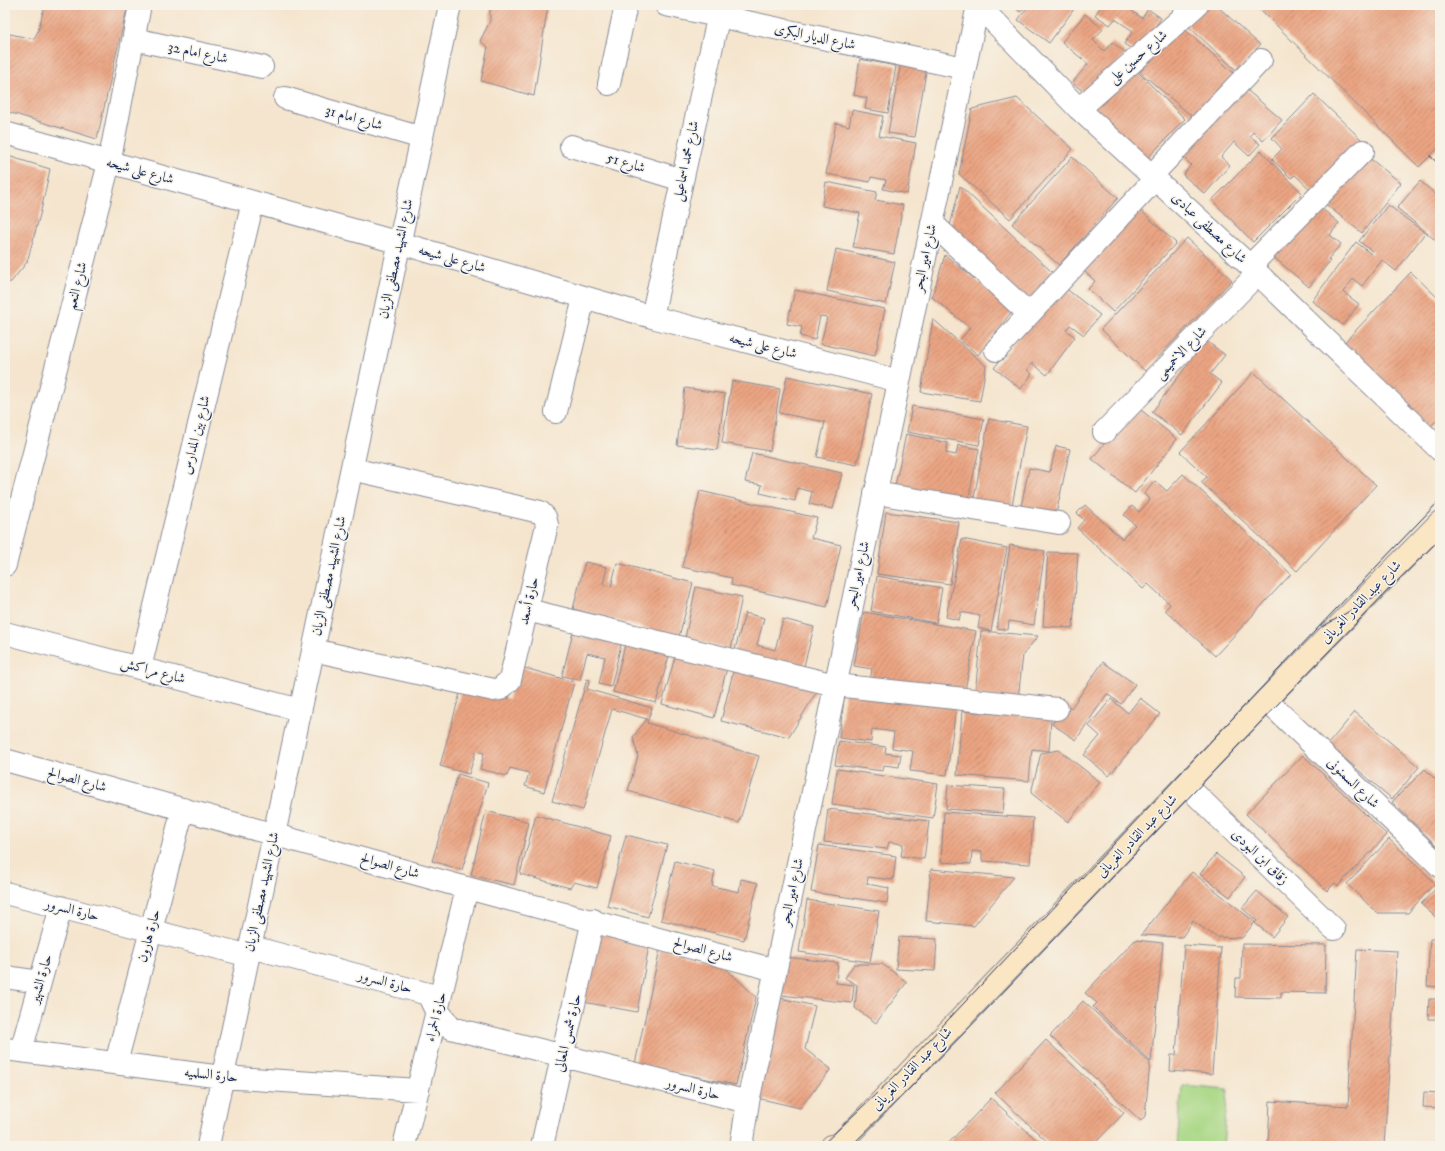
<svg xmlns="http://www.w3.org/2000/svg" width="1445" height="1151" font-family="'IM FELL DW Pica',Amiri,serif">
<style>
.pitch{fill:#a8d784;stroke:#628371}
.building{fill:url(#building-hatch)}
.lines{fill:none;stroke-linecap:round;stroke-linejoin:round}
.street-casing{stroke:#888a96;stroke-width:24}
.secondary-casing{stroke:#888a96;stroke-width:24}
.street{stroke:#fff;stroke-width:22}
.secondary{stroke:#fbe6c4;stroke-width:22}
.tram{stroke:#1b2f5e;stroke-width:1}
.labels{text-anchor:middle;dominant-baseline:central;stroke-width:3;stroke-linejoin:round;paint-order:stroke}
.street-label{font-size:14px;fill:#1b2f5e;stroke:#f7f3e8}
</style>
<defs>
<pattern id="building-hatch" width="6" height="6" patternUnits="userSpaceOnUse"><rect width="6" height="6" fill="#eba583"/><path d="M-1 1l2-2M0 6l6-6M5 7l2-2" fill="none" stroke="#be876e"/></pattern>
</defs>
<rect width="100%" height="100%" fill="#f7f3e8"/>
<filter id="ink" filterUnits="userSpaceOnUse"><feTurbulence type="fractalNoise" baseFrequency=".025" numOctaves="2"/><feDisplacementMap in="SourceGraphic" scale="8" xChannelSelector="R" yChannelSelector="G"/><feConvolveMatrix kernelMatrix="1 2 1 2 8 2 1 2 1" color-interpolation-filters="sRGB"/></filter>
<filter id="wash" filterUnits="userSpaceOnUse"><feTurbulence type="fractalNoise" baseFrequency=".012" numOctaves="4" result="noise"/><feDisplacementMap in="SourceGraphic" scale="16" xChannelSelector="R" yChannelSelector="G"/><feGaussianBlur stdDeviation="0.9" result="paint"/><feColorMatrix in="noise" values="0 0 0 0 0 0 0 0 0 0 0 0 0 0 0 0 0 1.4 0 .05"/><feComposite in="paint" operator="in"/></filter>
<g filter="url(#wash)">
<rect width="100%" height="100%" fill="#f5e5ce"/>
<path class="pitch" d="M1182 1085 1228 1089 1223 1146H1177Z"/>
<g id="blocks">
<path class="building" d="M45 5H128L117 50 97 139 5 111V33L34 39 38 31Z
M490 5H548L534 96 481 81 488 47 480 41 490 21Z
M1012 5H1027L1020 12Z
M1029 5H1045L1050 9 1053 5H1077L1049 43 1018 20Z
M1102 5H1136L1132 11 1142 18 1148 9 1161 18 1138 53 1124 44 1133 31 1115 19 1110 25 1095 15Z
M1205 5H1216L1260 45 1237 71 1187 25Z
M1256 5H1440V146L1419 167Z
M1085 14 1103 29 1093 40 1104 51 1112 42 1126 53 1090 96 1072 83 1088 64 1062 42Z
M1180 25 1234 73 1195 119 1140 72Z
M860 59 896 66 888 113 865 109 867 98 854 95Z
M901 62 927 66 915 137 888 133Z
M1132 66 1185 119 1142 164 1088 111Z
M1241 85 1282 120 1263 141 1253 132 1250 136 1260 144 1249 156 1234 142 1221 157 1230 165 1205 194 1183 175 1191 165 1181 155Z
M1314 94 1363 141 1314 193 1295 175 1291 178 1272 159 1282 149 1272 138Z
M1017 98 1073 149 1010 219 959 174 972 109Z
M852 110 883 116 879 136 916 143 907 194 883 189 886 180 871 177 870 182 826 174 836 123 849 126Z
M1261 151 1302 193 1253 242 1212 200Z
M1363 153 1401 183 1362 233 1324 203Z
M5 155 50 169 41 211 27 262 11 282 5 283Z
M1072 157 1118 198 1059 265 1012 224Z
M1420 181 1440 198V244L1397 208Z
M826 182 877 192 875 200 903 205 894 254 853 247 860 213 822 206Z
M960 186 1053 273 1026 303 949 230Z
M1314 202 1339 223 1330 235 1341 244 1328 259 1330 261 1309 287 1271 255Z
M1388 205 1425 233 1396 271 1382 260 1362 286 1353 279 1343 292 1359 304 1343 325 1312 301 1356 242 1371 254 1373 252 1359 241Z
M1136 206 1176 243 1113 312 1088 289 1095 281 1084 271Z
M1187 238 1232 280 1145 371 1101 329Z
M836 249 895 262 886 304 827 291Z
M945 255 1013 310 978 355 960 340 970 328 932 297Z
M1411 272 1440 300V417L1428 429 1341 346Z
M1060 284 1100 315 1084 335 1070 325 1066 330 1075 337 1047 375 1032 363 1027 370 1032 374 1021 389 994 368Z
M795 290 885 309 875 356 821 344 827 317 820 316 815 340 800 336 802 327 787 324Z
M933 319 986 366 980 401 921 392Z
M1200 336 1225 355 1210 374 1222 383 1182 435 1152 412 1188 364 1182 359Z
M1254 372 1376 485 1297 571 1201 482 1207 477 1180 452Z
M787 376 872 394 857 465 817 457 825 422 779 413Z
M732 381 780 389 770 451 722 443Z
M685 388 725 394 717 450 677 445Z
M1135 405 1177 439 1135 493 1092 459Z
M912 406 984 419 979 445 907 432Z
M989 419 1027 426 1011 511 973 503Z
M906 434 948 443 946 453 956 455 958 445 979 449 968 501 895 486Z
M1056 446 1070 449 1055 519 1020 511 1029 468 1050 472Z
M752 453 842 473 833 509 809 504 812 492 797 488 795 501 760 493 762 485 745 482Z
M1183 474 1291 574 1215 656 1165 610 1170 604 1148 584 1143 589 1077 528 1084 520 1077 513 1085 505 1122 539 1135 525 1124 515 1132 506 1139 512 1150 500 1144 494 1155 481 1167 491Z
M700 491 817 518 811 538 841 545 827 607 731 585 732 578 682 567Z
M886 512 959 522 950 584 877 574Z
M962 539 1007 548 991 631 978 628 980 616 961 612 959 620 946 617Z
M1010 545 1045 551 1034 625 1009 621 1008 630 997 628Z
M1048 552 1078 553 1073 628 1043 626Z
M585 562 607 567 603 584 611 587 617 563 693 583 679 637 573 609Z
M877 576 942 588 936 623 871 611Z
M696 587 742 597 731 649 685 638Z
M864 612 976 631 964 696 870 680 872 669 854 666Z
M745 613 764 618 757 645 775 650 783 619 814 627 803 670 734 653Z
M574 628 622 640 611 687 599 684 605 657 587 653 580 680 562 676Z
M981 631 1038 636 1023 655 1018 699 975 695Z
M626 641 670 652 656 703 613 692Z
M676 653 728 664 714 718 662 704Z
M1103 662 1135 684 1121 704 1107 694 1076 740 1052 724 1066 704 1071 708Z
M518 666 574 682 544 792 525 786 529 773 510 768 507 776 480 769 484 753 476 751 469 774 440 766 462 686 509 699Z
M734 668 819 688 789 737 721 721Z
M587 679 590 680 587 689 652 708 647 723 759 756 739 823 628 791 638 756 633 737 647 719 612 709 583 810 552 801Z
M845 692 956 707 947 775 910 771 913 751 892 748 894 732 872 729 871 742 839 738Z
M1140 698 1160 714 1109 776 1084 755 1100 736 1089 726 1111 699 1128 713Z
M962 711 1051 718 1049 751 1032 749 1029 781 957 775Z
M1355 712 1419 767 1392 799 1328 744Z
M839 741 886 747 885 753 901 755 899 767 884 765 883 771 835 765Z
M1059 750 1100 782 1068 822 1031 793 1041 753Z
M1303 755 1387 835 1338 886 1335 883 1327 891 1246 814Z
M837 769 938 784 933 818 832 804Z
M1425 769 1440 784V849L1392 802Z
M458 774 488 783 462 870 432 861Z
M948 785 1005 789 1003 813 946 809Z
M828 809 929 821 924 859 901 856 903 844 889 842 887 849 824 842Z
M486 811 529 822 514 885 471 875Z
M944 812 1033 818 1030 864 982 861V852L972 851 971 864 941 862Z
M536 815 611 836 597 888 574 882 570 888 520 874Z
M626 835 667 845 648 917 607 906Z
M1389 839 1435 883 1408 913H1377L1347 884Z
M819 845 896 856 893 880 868 877 867 884 889 888 887 903 811 892Z
M1216 854 1245 877 1230 897 1200 874Z
M675 861 715 871 712 886 739 892 741 879 758 883 744 940 661 920Z
M931 869 1014 877 974 926 926 921Z
M1192 872 1255 922 1242 938 1216 937 1193 921 1182 937 1141 935Z
M1439 885 1440 886V921L1421 904Z
M1257 891 1288 917 1272 937 1255 923 1257 921 1242 908Z
M807 900 879 911 870 962 799 952Z
M596 931 650 940 637 1012 583 1002Z
M899 937 937 939 935 971 896 969Z
M1430 939H1440V987L1427 986Z
M1135 940 1163 943 1151 1062 1093 1007 1097 1003 1085 993Z
M1242 944 1326 945 1325 993 1281 992V998L1235 997 1236 978H1241Z
M1184 945 1221 948 1212 1074 1170 1071 1171 1055H1176Z
M660 949 719 962 756 997 736 1085 635 1064Z
M1357 949 1397 951 1384 1146H1268L1270 1101 1348 1106Z
M785 957 838 963 836 983 854 985 852 1003 781 995Z
M854 964H882L907 982 876 1023 855 1008 857 985 845 978Z
M780 998 815 1006 805 1049 831 1069 800 1108 757 1098Z
M1429 999H1440V1019H1428Z
M1083 1001 1150 1063 1145 1116 1141 1121 1050 1036Z
M1046 1040 1124 1113 1092 1146H1052L995 1093Z
M1424 1092 1440 1093V1108L1423 1107Z
M991 1098 1043 1146H946Z"/>
</g>
</g>
<g filter="url(#ink)">
<use href="#blocks" fill-opacity="0" stroke="#888a96" stroke-width="1"/>
<g class="lines">
<g class="street-casing">
<path id="street" d="M666 5 964 68
M978 5 1079 109 1250 266 1440 450
M134 39 262 67
M609 84 626 5
M285 98 422 138
M1079 109 1197 5
M5 133 400 243 652 317 899 381
M571 146 682 180
M1152 175 1261 60
M932 223 1029 314
M1250 266 1363 151
M652 317 721 5
M996 350 1156 178
M556 412 584 298
M1104 432 1258 273
M875 493 1059 523
M5 565 109 163 140 5
M527 610 835 685 1057 709
M5 633 300 710
M313 650 494 690 500 689 510 680 547 525 545 517 540 512 352 469
M140 668 253 202
M1266 700 1440 866
M5 760 467 888 775 970
M1186 785 1334 929
M5 893 242 954H248L259 949 428 994 437 1013 442 1016 451 1028 748 1102
M5 977 40 982
M5 1049 222 1077 418 1090
M21 1051 61 907
M116 1063 183 809
M208 1146 450 5
M404 1146 467 888
M542 1146 593 920
M741 1146 748 1102 978 5"/>
</g>
<g class="secondary-casing">
<path id="secondary" d="M832 1146 840 1144 1266 700 1440 522"/>
</g>
<use href="#street" class="street"/>
<use href="#secondary" class="secondary"/>
<path class="tram" d="M1430 156 1440 165
M1322 627 1381 593
M821 1146 897 1074 1314 632 1440 500
M851 1146 911 1087 967 1030 1297 684 1391 587 1440 539"/>
</g>
</g>
<g class="labels">
<g class="street-label">
<text transform="translate(815 37) rotate(12)">شارع الديار البكرى</text>
<text transform="translate(198 53) rotate(12)">شارع امام 32</text>
<text transform="translate(1138 57) rotate(-41)">شارع حسين على</text>
<text transform="translate(354 118) rotate(16)">شارع امام 31</text>
<text transform="translate(686 161) rotate(-78)">شارع محمد اسماعيل</text>
<text transform="translate(626 163) rotate(17)">شارع 51</text>
<text transform="translate(140 171) rotate(15)">شارع على شيحه</text>
<text transform="translate(1209 228) rotate(43)">شارع مصطفى عبادى</text>
<text transform="translate(925 258) rotate(-78)">شارع امير البحر</text>
<text transform="translate(396 259) rotate(-78)">شارع الشهيد مصطفى الزيان</text>
<text transform="translate(452 259) rotate(16)">شارع على شيحه</text>
<text transform="translate(77 286) rotate(-76)">شارع النعم</text>
<text transform="translate(763 346) rotate(14)">شارع على شيحه</text>
<text transform="translate(1181 353) rotate(-46)">شارع الاخميمى</text>
<text transform="translate(196 435) rotate(-76)">شارع بين المدارس</text>
<text transform="translate(858 575) rotate(-78)">شارع امير البحر</text>
<text transform="translate(329 576) rotate(-78)">شارع الشهيد مصطفى الزيان</text>
<text transform="translate(529 601) rotate(-77)">حارة أسعد</text>
<text transform="translate(1361 602) rotate(-46)">شارع عبد القادر الغريانى</text>
<text transform="translate(153 671) rotate(15)">شارع مراكش</text>
<text transform="translate(77 780) rotate(15)">شارع الصوالح</text>
<text transform="translate(1353 783) rotate(44)">شارع السمنونى</text>
<text transform="translate(1137 836) rotate(-46)">شارع عبد القادر الغريانى</text>
<text transform="translate(1260 857) rotate(44)">زقاق ابن البودى</text>
<text transform="translate(390 866) rotate(16)">شارع الصوالح</text>
<text transform="translate(262 892) rotate(-78)">شارع الشهيد مصطفى الزيان</text>
<text transform="translate(792 892) rotate(-78)">شارع امير البحر</text>
<text transform="translate(72 910) rotate(14)">حارة السرور</text>
<text transform="translate(149 936) rotate(-75)">حارة هارون</text>
<text transform="translate(703 950) rotate(15)">شارع الصوالح</text>
<text transform="translate(41 979) rotate(-74)">حارة الشهير</text>
<text transform="translate(385 982) rotate(15)">حارة السرور</text>
<text transform="translate(436 1017) rotate(-76)">حارة الحمراء</text>
<text transform="translate(568 1033) rotate(-77)">حارة شمس المعالى</text>
<text transform="translate(912 1069) rotate(-46)">شارع عبد القادر الغريانى</text>
<text transform="translate(211 1075) rotate(6)">حارة السلميه</text>
<text transform="translate(693 1089) rotate(14)">حارة السرور</text>
</g>
</g>
<rect width="1445" height="1151" fill="none" stroke="#f7f3e8" stroke-width="20"/>
</svg>
